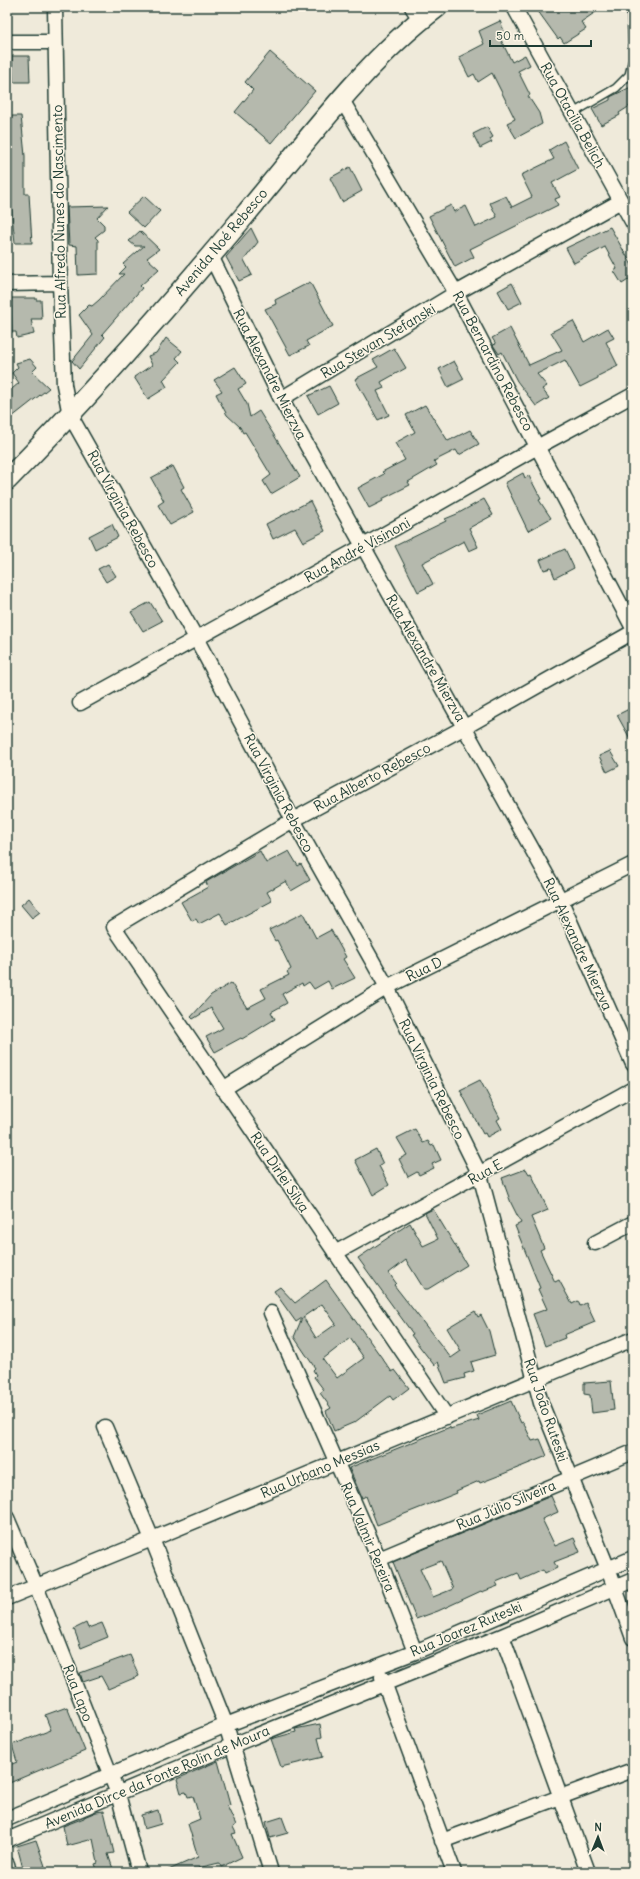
<svg xmlns="http://www.w3.org/2000/svg" width="640" height="1879" font-family="Delius,sans-serif">
<style>
.building{fill:#b5b9ad;stroke:#1f3d34;fill-rule:evenodd}
.lines{fill:none;stroke-linecap:round;stroke-linejoin:round}
.service-casing{stroke:#1f3d34;stroke-width:10}
.minor-casing{stroke:#1f3d34;stroke-width:17}
.secondary-casing{stroke:#1f3d34;stroke-width:23}
.service{stroke:#fcf5e5;stroke-width:7}
.minor{stroke:#fcf5e5;stroke-width:14}
.secondary{stroke:#fcf5e5;stroke-width:20}
.labels{text-anchor:middle;dominant-baseline:central;stroke-width:3;stroke-linejoin:round;paint-order:stroke}
.street-label{font-size:14px;fill:#1f3d34;stroke:#fcf5e5}
</style>
<rect width="100%" height="100%" fill="#efeada"/>
<filter id="ink" filterUnits="userSpaceOnUse"><feTurbulence type="fractalNoise" baseFrequency=".025" numOctaves="2"/><feDisplacementMap in="SourceGraphic" scale="8" xChannelSelector="R" yChannelSelector="G"/><feConvolveMatrix kernelMatrix="1 2 1 2 8 2 1 2 1" color-interpolation-filters="sRGB"/></filter>
<g filter="url(#ink)">
<path class="building" d="M535 7H603L581 22 586 29 564 43 560 37 558 39Z
M500 21 505 33 499 36 512 62 525 55 530 65 518 71 530 95 528 96 539 113 542 124 516 138 507 123 515 119 492 73 478 82 474 74 469 77 459 57 484 44 479 31Z
M270 52 315 91 271 143 235 112 253 90 245 82Z
M12 56H29L30 82H13Z
M633 86V104L619 113 620 115 601 125 592 109 610 100V97Z
M7 116H21L25 156V194H29L32 243H15L9 185H7Z
M487 127 493 137 490 139 492 142 480 148 473 134Z
M564 141 578 169 552 183 560 197 555 199 558 205 470 249 474 257 455 267 429 216 451 205 454 212 466 206 476 227 497 217 490 203 506 196 512 207 532 197 521 175 554 159 549 150Z
M350 167 362 191 342 202 330 178Z
M144 196 160 211 144 228 127 212Z
M108 206 97 218 104 225V230L95 237 98 240V274L78 275 77 246 69 245 67 207Z
M610 227 633 267V277L622 284 614 271 617 269 605 247 574 263 566 248Z
M251 228 258 242 244 260 252 275 239 281 226 257Z
M140 231 159 249 147 258 159 269 140 286 142 288 102 334 105 337 79 369 72 361 93 335 79 315 89 305 92 306 99 300 124 274H119L126 267 123 264 144 246H135L129 241Z
M310 282 333 326 306 341 309 346 290 355 265 309 276 304 275 300Z
M512 283 522 302 508 309 498 291Z
M11 298H36V300H41L42 319H31L34 334 17 338 16 332H12Z
M573 321 584 342 608 328 614 338 606 342 618 366 598 376V378L580 387 565 360 537 374 547 386 542 389 549 398 536 406 517 381 502 352 499 354 493 345 496 344 492 338 510 328 529 365 562 350 551 332Z
M166 338 182 351 176 358 180 362 163 380 167 387 148 399 134 377 152 365 148 356 156 353Z
M394 348 406 368 381 382 384 388 377 391 389 415 378 420 355 379 378 367 373 360Z
M30 359 37 367 32 372 49 388 7 421V393L19 383 12 373 18 367 16 363Z
M454 361 464 379 448 387 439 369Z
M235 367 246 384 238 389 247 404 250 417 259 411 300 477 271 494 263 481 271 475 245 432 243 433 240 427 227 415 216 394 222 391 214 380Z
M329 386 338 403 318 414 308 396Z
M425 405 448 441 470 430 479 444 459 455 456 450 434 461 437 465 408 482 410 485 382 499 383 501 369 508 358 488 384 474 382 472 405 460 395 443 415 432 406 415Z
M173 466 184 487 181 489 194 512 170 525 158 505 164 501 151 478Z
M523 473 525 478 529 476 541 499 539 500 551 518 528 531 505 483Z
M484 499 493 515 469 528 478 547 469 551 464 541 422 563 433 584 418 592 395 546 446 521 445 519 457 514Z
M310 501 325 531 303 542 295 528 273 539 266 524Z
M112 524 118 537 95 549 89 536Z
M565 549 574 568 555 578 551 568 544 570 540 560Z
M108 564 116 576 106 582 98 569Z
M150 602 162 621 143 631 131 612Z
M633 707V744L617 715Z
M610 751 619 766 607 772 599 756Z
M260 851 266 863 289 851 298 866 301 864 310 880 291 891 286 881 267 892 272 901 227 925 220 913 199 924 196 919 192 921 181 902 208 887 206 882Z
M29 898 40 912 32 918 21 905Z
M303 913 316 938 331 930 346 957 343 959 355 978 332 989 328 981 314 989 309 982 303 986 302 983 282 994 287 1003 271 1012 275 1019 242 1039 241 1038 215 1052 206 1037 223 1028 211 1008 193 1019 191 1017 211 995 231 983 247 1008 266 998 261 989 289 975 287 972 291 969 277 940 275 941 269 930Z
M480 1080 500 1118 497 1120 502 1129 487 1137 485 1133 483 1134 460 1090Z
M415 1129 423 1143 428 1141 431 1146 434 1145 441 1160 432 1164 434 1168 419 1175 417 1172 408 1177 399 1159 407 1155 397 1138Z
M376 1149 383 1164 379 1166 389 1185 373 1195 355 1160Z
M526 1169 529 1174 531 1173 548 1210 531 1217 544 1248 540 1250 545 1261 555 1282 559 1280 572 1304 578 1301 580 1306 586 1303 595 1322 564 1335 565 1338 545 1346 533 1314 547 1309 538 1289 540 1288 515 1226 521 1223 511 1203 502 1178Z
M433 1209 467 1265 428 1289H424L406 1260 389 1273 396 1283 394 1285 451 1358 461 1351 447 1328 475 1311 478 1317 481 1315 489 1331 495 1355 471 1362 474 1371 464 1374 465 1378 446 1383 438 1362 434 1365 420 1347 411 1335 413 1334 358 1258 410 1223 423 1246 438 1239 425 1213Z
M326 1280 392 1372 395 1370 409 1388 393 1400 390 1396 355 1422 334 1431 326 1411 331 1408 320 1393 324 1390 314 1377 316 1375 313 1370 315 1368 294 1337 302 1318 296 1322 274 1291 280 1287 295 1303ZM322 1304 336 1324 316 1338 303 1317ZM350 1338 364 1358 337 1378 323 1359Z
M611 1381 614 1410 592 1413 590 1395 584 1394V1383Z
M511 1401 521 1423 523 1422 532 1441 540 1439 547 1456 498 1476 480 1483 479 1481 456 1491 457 1493 377 1525 366 1496 362 1498 349 1468 450 1427V1429L479 1420 477 1415Z
M551 1496 558 1512 542 1519 555 1546 574 1538 580 1552 554 1562 557 1568 545 1574 543 1570 521 1580 518 1573 496 1582 498 1586 482 1592 481 1591 438 1611 416 1619 393 1562ZM441 1561 453 1589 433 1597 420 1569Z
M86 1623 88 1628 102 1623 108 1637 81 1648 74 1629Z
M130 1655 139 1676 108 1689 101 1676 83 1682 80 1673Z
M67 1707 85 1751 7 1784V1766L17 1762 12 1745 51 1730 45 1715Z
M320 1724 322 1737 318 1738 323 1757 281 1767 271 1739 296 1732 295 1729Z
M218 1761 230 1805 227 1806 236 1825 233 1827 236 1833 232 1834 242 1857 221 1867 219 1863 198 1868 200 1872H164L198 1857 188 1824 200 1819 193 1796 188 1797 186 1792 181 1793 177 1779Z
M158 1810 161 1824 144 1829 141 1815Z
M104 1811 114 1853 108 1854 114 1872H98L95 1864 98 1863 93 1839 67 1846 63 1826 84 1818V1817L96 1812Z
M282 1817 288 1833 270 1838 266 1822Z
M36 1840 45 1866 43 1867 45 1872H24L17 1846Z"/>
<g class="lines">
<g class="service-casing">
<path id="service" d="M631 11 633 50
M573 113 616 88 629 75 633 59"/>
</g>
<g class="minor-casing">
<path id="minor" d="M55 7 60 283 64 385 70 415 196 638 293 820 387 987 480 1175 541 1403 608 1569 633 1638
M412 7 420 19
M514 7 633 223
M7 42H55
M342 100 456 293 633 628
M211 256 281 399 561 901 633 1064
M7 284 60 283
M281 399 456 293 621 201
M80 703 362 547 539 446 633 395
M223 1089 387 987 633 864
M595 1243 633 1223
M335 1253 633 1089
M271 1313 379 1559 415 1652
M447 1417 114 927 293 820 465 727 633 632
M105 1427 152 1539 226 1725 271 1872
M7 1518 36 1586 118 1794 139 1872
M379 1559 633 1452
M7 1598 152 1539 633 1339
M502 1636 588 1872
M382 1677 454 1872
M7 1819 226 1725 415 1652 633 1558
M7 1840 233 1745 502 1636 633 1580
M442 1841 633 1770
M7 1864 9 1872"/>
</g>
<g class="secondary-casing">
<path id="secondary" d="M7 480C91 395 169 306 245 215 304 145 364 62 437 7"/>
</g>
<use href="#service" class="service"/>
<use href="#minor" class="minor"/>
<use href="#secondary" class="secondary"/>
</g>
</g>
<g class="labels">
<g class="street-label">
<text transform="translate(573 115) rotate(61)">Rua Otacilia Belich</text>
<text transform="translate(59 212) rotate(-91)">Rua Alfredo Nunes do Nascimento</text>
<text transform="translate(221 242) rotate(-50)">Avenida Noé Rebesco</text>
<text transform="translate(378 341) rotate(-31)">Rua Stevan Stefanski</text>
<text transform="translate(493 361) rotate(62)">Rua Bernardino Rebesco</text>
<text transform="translate(270 374) rotate(63)">Rua Alexandre Mierzva</text>
<text transform="translate(123 509) rotate(61)">Rua Virginia Rebesco</text>
<text transform="translate(357 550) rotate(-29)">Rua André Visinoni</text>
<text transform="translate(426 658) rotate(60)">Rua Alexandre Mierzva</text>
<text transform="translate(372 777) rotate(-28)">Rua Alberto Rebesco</text>
<text transform="translate(279 793) rotate(62)">Rua Virginia Rebesco</text>
<text transform="translate(578 944) rotate(65)">Rua Alexandre Mierzva</text>
<text transform="translate(424 969) rotate(-26)">Rua D</text>
<text transform="translate(432 1079) rotate(64)">Rua Virginia Rebesco</text>
<text transform="translate(280 1172) rotate(56)">Rua Dirlei Silva</text>
<text transform="translate(485 1172) rotate(-29)">Rua E</text>
<text transform="translate(546 1410) rotate(71)">Rua João Ruteski</text>
<text transform="translate(320 1469) rotate(-23)">Rua Urbano Messias</text>
<text transform="translate(506 1505) rotate(-23)">Rua Júlio Silveira</text>
<text transform="translate(368 1537) rotate(67)">Rua Valmir Pereira</text>
<text transform="translate(466 1629) rotate(-23)">Rua Joarez Ruteski</text>
<text transform="translate(78 1693) rotate(69)">Rua Lapo</text>
<text transform="translate(157 1777) rotate(-23)">Avenida Dirce da Fonte Rolin de Moura</text>
</g>
</g>
<rect width="640" height="1879" fill="none" stroke="#fcf5e5" stroke-width="24"/>
<rect x="12" y="12" width="616" height="1855" fill="none" stroke="#1f3d34" stroke-width="1.5" filter="url(#ink)"/>
<g transform="translate(598 1837) rotate(1)" stroke="#fcf5e5" stroke-width="3" paint-order="stroke">
<path d="M0-3L7 15L0 10L-7 15Z" fill="#1f3d34"/>
<text y="-6" font-size="11" font-weight="bold" text-anchor="middle" fill="#1f3d34">N</text>
</g>
<path d="M490 40v6h101v-6" fill="none" stroke="#1f3d34" stroke-width="2"/>
<text x="496" y="40" font-size="12" fill="#1f3d34" stroke="#fcf5e5" stroke-width="3" paint-order="stroke">50 m</text>
</svg>
